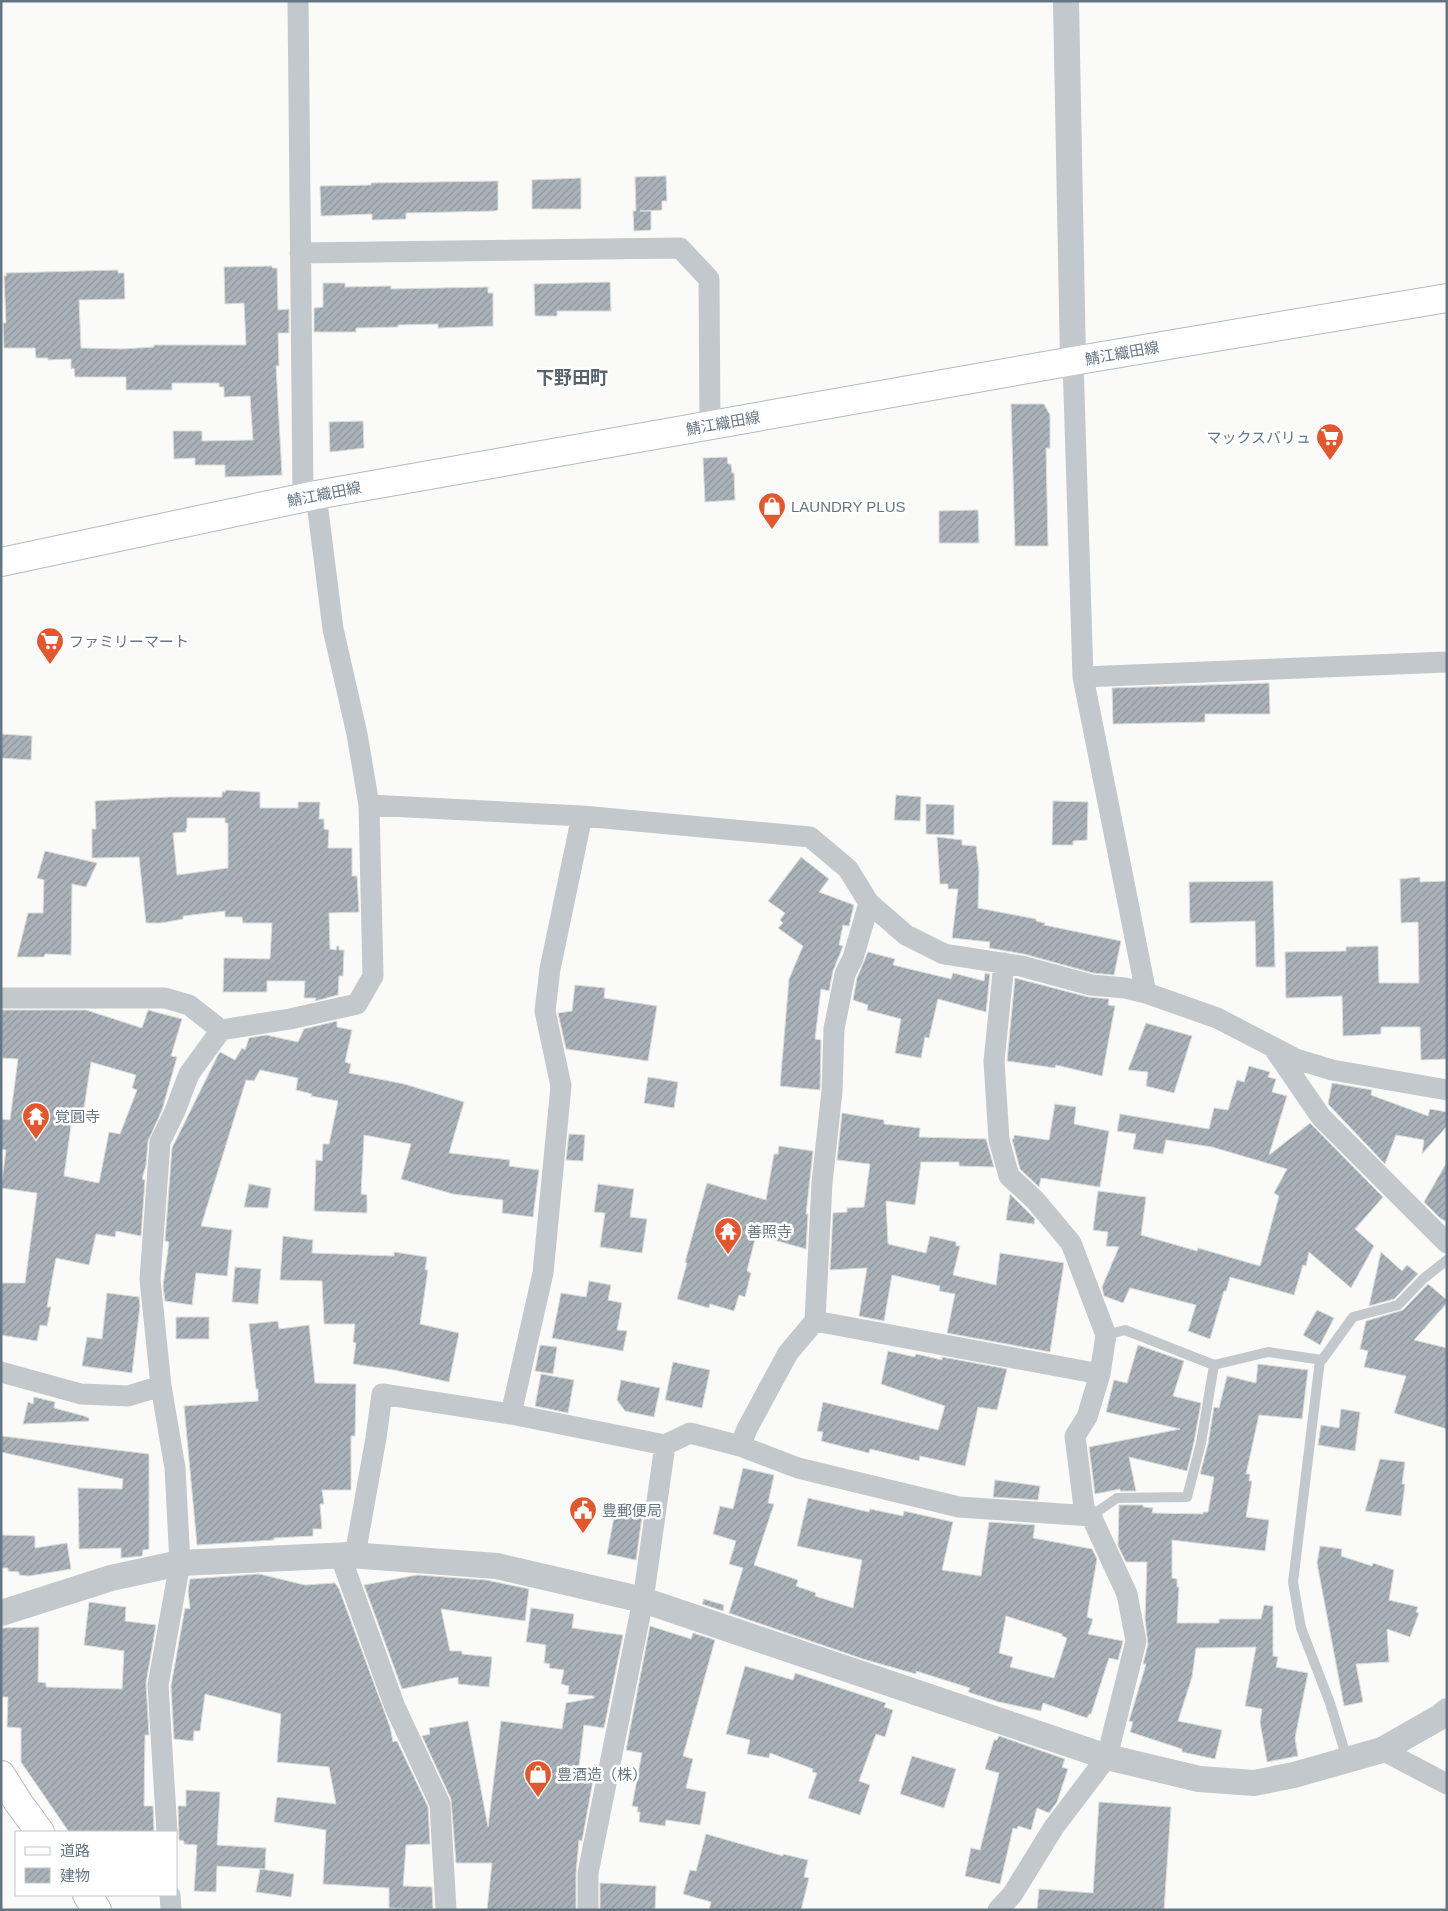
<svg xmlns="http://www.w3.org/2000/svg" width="1448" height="1911" font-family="Arial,'Noto Sans JP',sans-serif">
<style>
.building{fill:url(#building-hatch);stroke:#dcdcda;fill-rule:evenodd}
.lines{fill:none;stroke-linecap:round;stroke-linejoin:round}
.secondary-casing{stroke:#b3babf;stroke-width:30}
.primary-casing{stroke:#b5babe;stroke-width:30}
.service{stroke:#c3c8cc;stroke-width:10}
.minor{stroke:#c3c8cc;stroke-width:21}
.tertiary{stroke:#c3c8cc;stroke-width:26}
.secondary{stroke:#fff;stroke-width:28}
.primary{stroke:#fff;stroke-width:28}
.labels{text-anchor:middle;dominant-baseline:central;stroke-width:5;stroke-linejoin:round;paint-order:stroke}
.street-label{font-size:15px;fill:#657683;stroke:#fff}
.poi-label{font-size:15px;fill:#657683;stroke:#fff;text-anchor:start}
.quarter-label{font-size:18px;font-weight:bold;fill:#57646e;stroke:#fff}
</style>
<defs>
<pattern id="building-hatch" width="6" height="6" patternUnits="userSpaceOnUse" patternTransform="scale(1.25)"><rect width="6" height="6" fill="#aab3b9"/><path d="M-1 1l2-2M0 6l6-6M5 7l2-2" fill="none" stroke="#8e969c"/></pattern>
</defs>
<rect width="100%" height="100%" fill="#fafaf8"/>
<path class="building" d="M666 176 667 201H662V210L640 211H651V230L634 231 633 211H636L635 177Z
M581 178V209H532V180Z
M498 181V210L494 211 406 213V219L372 220V214L321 216 320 186 371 185V183Z
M272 266V268H277L278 310 289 309V333H278L279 366H276L282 475 225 477V465H195V458L174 459 173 431H202V441L253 440 250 396 224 397V387H219V383H172V390H126V377H75L74 368 71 369V359L48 360V358H36L35 348H4L3 323H6L4 276H6V273L118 270V273H124L125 299 79 300 81 348 122 349 154 347V345H246L244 303 225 304 224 267Z
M610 282 611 311H557V316H535L534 284Z
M323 283H345V287L391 286V289L488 287V293H493V326L438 328V324L398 325V327L356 328V332H314V308L323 307Z
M1011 404H1044L1050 415V448H1046L1048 546H1015Z
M363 421 364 448 330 452 329 422Z
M727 457 728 464H731L732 473H734L735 500 705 502 703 458Z
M978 510 979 543H939V511Z
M1269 683 1270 714H1205V722L1113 724 1112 688Z
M1 734 32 736 31 760 1 758Z
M226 790 260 792V808H298V802H320L319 819H324V829L329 830 328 848H352V876H357L359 912 329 913 330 949 336 950 337 946H339V950H344L343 976H339L338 995 315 1001 316 998H304L305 981H267V992H223L224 958 270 959 272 923H243L242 917H225V911L183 916V919L161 923H146L139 857 92 858V829H96L95 801 170 797H222V792H225ZM187 818H225V823H228V868L177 875 173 833 186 832V828H187Z
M896 795 921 797 920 821 894 820Z
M1053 801 1088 802 1087 840 1073 841V845H1052Z
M926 804 954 805V835L926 834Z
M937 837 962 840V845L976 846 979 871 978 908 1036 919V921L1045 923 1044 925 1121 941 1114 975 1093 973 1024 954 989 948 990 942 952 938 958 889H948V884H940Z
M45 851 97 863 86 887 72 884 71 955 45 954 44 957H17L28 913H43L44 880 37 878Z
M801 857 829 879 819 892 854 905 849 926 843 925 839 945 843 946 833 971 829 991 821 989 815 1039 821 1040 820 1090 780 1086 789 979 803 946 778 928 783 923 780 920 785 913 768 901Z
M1420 877V882L1447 881V1059L1421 1060 1420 1027H1381V1034L1343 1036 1342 996 1286 998 1285 952 1346 951V947L1378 946 1379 983H1419L1418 922 1401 923 1400 879Z
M1273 881 1275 967H1256L1255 921 1190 923 1189 882Z
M868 952 895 959 893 965 951 979 953 973 984 981 985 973 990 974 986 1012 938 999 929 1038 925 1037 921 1058 895 1053 901 1019 867 1010 868 1005 853 1000 857 978Z
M1015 978 1088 997 1109 999 1108 1005 1115 1006 1102 1076 1056 1065 1055 1068 1007 1061Z
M575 985 605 988 604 998 657 1006 648 1061 566 1049 558 1013 572 1011Z
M1 1010H86L142 1028 148 1010 182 1019 171 1056 177 1057 162 1110 148 1141 146 1165 142 1179 145 1180 141 1236 116 1231 115 1237 96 1234 89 1265 56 1258 47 1307H51L47 1326 40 1325 37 1341 1 1335V1283H25L37 1193 1 1188 6 1150 1 1149V1119L10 1120 18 1059 2 1058ZM91 1062 136 1075 132 1088 137 1090 120 1134 109 1132 99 1183 64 1176 72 1119 82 1121Z
M337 1021V1027L352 1030 345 1062 351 1064 349 1073 404 1084 464 1102 449 1153 510 1160 509 1166 539 1170 533 1217 502 1213 503 1200 453 1194 401 1179 411 1144 364 1135 361 1194 367 1195V1213L314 1211 316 1160 322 1161 323 1144H329L338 1101 311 1096 312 1094 296 1090 298 1078 260 1070 254 1081 246 1080 201 1226 232 1230 227 1276 196 1273 192 1305 165 1301 163 1286 169 1242 165 1241 172 1148 217 1057 220 1052 235 1060 242 1048 245 1050 249 1038 266 1035 298 1042 304 1029Z
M1146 1023 1192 1036 1174 1093 1146 1086 1148 1072 1128 1070Z
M1249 1066 1270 1072 1268 1077 1276 1079 1272 1092 1287 1096 1269 1155 1310 1123 1383 1197 1355 1229 1374 1246 1351 1288 1309 1252 1306 1266 1303 1265 1294 1295 1230 1277 1226 1291H1224L1210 1339 1188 1331 1196 1305 1130 1288 1123 1303 1104 1296 1102 1287 1119 1247 1106 1246 1108 1232 1093 1230 1098 1191 1146 1197 1141 1235 1197 1251 1198 1248 1260 1266 1279 1196 1274 1193 1287 1169 1212 1147 1166 1140 1163 1154 1133 1149 1136 1134 1117 1131 1120 1114 1209 1129 1214 1108 1228 1110 1237 1080 1244 1082Z
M648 1077 678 1082 674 1108 644 1103Z
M1332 1083 1372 1090 1371 1095 1428 1116 1430 1109 1447 1112V1126L1422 1154 1424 1140 1396 1135 1385 1164 1328 1104Z
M1055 1104 1076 1107 1074 1124 1109 1131 1100 1187 1041 1178 1039 1187 1020 1169 1012 1139H1014V1135L1049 1140Z
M842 1113 884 1120V1124L920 1128 919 1137 986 1139 994 1167 959 1166V1162H921L915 1205 886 1201 888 1244 926 1253 930 1236 956 1242V1246H960L953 1275 996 1285 1000 1253 1064 1263 1050 1352 947 1333 955 1294 939 1291 940 1286 892 1275 884 1321 859 1316 867 1268 830 1270 833 1213 847 1212V1208L864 1207 870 1164 837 1160Z
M569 1134 585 1135 583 1161 566 1160Z
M779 1146 813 1151 806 1214H808L806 1249 756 1235 747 1271 751 1273 745 1297 739 1295 734 1311 710 1304 709 1308 677 1299 687 1263 685 1262 707 1183 766 1200 774 1154H778Z
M1447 1162V1222L1440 1218 1424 1202Z
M249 1184 271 1188 268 1208 244 1207Z
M598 1184 634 1189 630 1217 647 1219 642 1253 600 1247 605 1213 594 1212Z
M1010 1194 1035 1219 1034 1224 1006 1220Z
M283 1236 313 1240 312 1253 394 1256V1252L427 1257 425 1270H428L420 1324 459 1333 449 1382 394 1370 353 1364 356 1343 353 1342 355 1324H324L322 1281 280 1280Z
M1381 1252 1402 1271 1407 1265 1418 1274 1394 1299 1369 1306Z
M235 1267 261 1269 258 1304 232 1302Z
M589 1281 611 1285 608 1300 622 1303 617 1330 627 1331 623 1351 552 1338 561 1293 586 1297Z
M1428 1284 1447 1300V1303L1414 1340 1447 1348V1429L1394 1413 1406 1376 1364 1367 1368 1351 1360 1349 1366 1321 1403 1310Z
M107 1293 139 1297 140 1306 132 1373 82 1366 87 1337 102 1339Z
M1317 1310 1334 1318 1320 1345 1303 1335Z
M176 1317H209V1339H176Z
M278 1321 279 1329 309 1325 315 1383 356 1384 355 1436H351V1490H322L324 1504H320L322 1529H313V1536L274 1538V1540L197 1545 184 1406 258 1401V1389H256L249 1324Z
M540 1345 557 1347 553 1374 535 1371Z
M1138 1345 1184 1361 1173 1396 1201 1403 1194 1442 1187 1471 1129 1457 1136 1491H1120V1489L1095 1494 1089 1447 1180 1429 1106 1412 1114 1380 1127 1383Z
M888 1351 915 1357 916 1354 942 1360V1357L1007 1369 997 1410 978 1407 965 1466 920 1456 919 1461 870 1449 869 1453 821 1441 823 1432 817 1431 823 1402 938 1430 945 1406 881 1384Z
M673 1362 710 1370 702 1408 665 1400Z
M1258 1364 1308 1370 1302 1419 1259 1415 1246 1474H1250L1249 1481H1252L1246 1517 1269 1520 1265 1551 1172 1540V1578L1177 1579V1587H1179L1177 1623H1219V1619H1261L1264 1605 1273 1606V1656L1278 1657 1276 1667 1308 1673 1295 1738 1298 1756 1267 1762 1260 1722 1262 1709 1245 1706 1256 1647 1196 1648 1192 1677 1178 1721 1222 1730 1215 1759 1182 1752V1749L1130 1732 1133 1722 1129 1721 1146 1664H1143L1148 1644 1145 1619 1147 1562H1126L1118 1546 1119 1505H1143V1507L1153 1508 1152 1513 1203 1514V1512H1208L1214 1477 1200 1474 1208 1444 1214 1407 1219 1408 1227 1376 1256 1383Z
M541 1374 574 1380 568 1413 535 1406Z
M621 1380 660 1388 654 1417 625 1411 617 1400Z
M34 1397 55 1402 54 1408 84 1416 89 1418V1421L23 1424 28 1402 33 1404Z
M1341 1409 1360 1412 1355 1451 1318 1445 1321 1425 1339 1428Z
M1 1436 149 1454V1549L143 1550 142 1556 121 1558V1548L79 1549 78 1488 122 1489 123 1479 1 1452Z
M1380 1459 1405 1462 1402 1484H1405L1401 1516 1365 1511Z
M743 1468 774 1475 768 1503 774 1504 754 1565 798 1580 796 1586 816 1593 815 1596 853 1608 862 1560 797 1546 808 1498 869 1512 870 1509 903 1516 904 1511 953 1522 942 1570 981 1576 989 1522 1035 1525 1033 1538 1092 1549 1097 1559 1087 1617 1093 1619 1088 1634 1123 1641 1118 1660 1109 1658 1091 1714H1089L1087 1718 1043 1703 1041 1711 999 1702 968 1692 970 1688 916 1671V1674L863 1659 729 1613 743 1568 729 1564 736 1541 713 1534 720 1506 733 1509ZM1006 1616 1062 1634V1636L1067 1638 1054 1678 1010 1667 1013 1657 999 1653Z
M995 1480 1040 1486 1038 1500 993 1497Z
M615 1512 642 1517 636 1560 607 1554Z
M1 1535 35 1536V1548L67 1543 71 1569 29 1576 19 1575V1572L8 1571V1568H1Z
M1320 1546 1342 1549 1341 1556 1372 1566 1373 1563 1394 1570 1389 1600 1418 1607 1416 1612 1419 1613 1410 1637 1387 1629 1389 1662 1356 1664 1363 1702 1344 1706 1317 1563Z
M259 1574 305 1585 335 1583 339 1589 390 1727 393 1742 397 1741 428 1807 430 1844 406 1845 403 1886 432 1887 433 1909 389 1908V1888L323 1884 326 1830 274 1822 277 1797 336 1804 329 1767 277 1762 281 1714 205 1694 200 1731H194L193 1741 174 1739 171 1686 185 1608 190 1609 188 1591 190 1579Z
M417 1575 486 1580 529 1589 525 1621 441 1609 450 1651H462V1654L492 1657 489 1687 458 1684V1677L402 1689 364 1585Z
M704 1599 724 1605 723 1611 702 1604Z
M89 1602 126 1607 125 1621 156 1625 146 1683 149 1735H145L144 1806H153L154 1832H69L21 1762V1728L7 1727 8 1697H1V1628L39 1627 38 1682 46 1683V1687L122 1689 124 1651 84 1645Z
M531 1608 574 1614 572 1628 623 1635 604 1728 584 1725 578 1774 594 1775 582 1841 579 1840 576 1873V1910H487L492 1863H456L451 1799 422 1736 430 1734 429 1728 468 1721 488 1827 501 1721 562 1729 566 1703 594 1698V1696L568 1694 569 1686 561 1684 564 1670 549 1668 550 1664 544 1663 546 1645 526 1642Z
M650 1626 691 1639 693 1633 715 1640 683 1756 693 1759 686 1788 706 1792 700 1825 666 1820 665 1826 639 1822 640 1812H637L638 1807 632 1806 642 1753 626 1750Z
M745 1666 793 1680 795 1673 886 1703 884 1707 893 1710 885 1737 876 1734 859 1781 870 1785 860 1815 808 1798 817 1773 812 1772 813 1769 770 1753 769 1758 747 1754 750 1740 726 1734Z
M999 1736 1065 1759 1062 1767 1068 1769 1057 1802 1049 1813 1037 1808 1031 1830 1018 1826 1017 1829 1013 1828 1000 1884 965 1876 971 1848 980 1850 999 1773 985 1769 994 1740H997Z
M912 1756 956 1769 944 1808 900 1794Z
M186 1790 220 1792 217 1845 266 1848 265 1869 217 1866 216 1892 194 1891 197 1845 184 1844V1841L179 1840 178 1806H186Z
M1099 1802 1171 1807 1164 1910H1037L1039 1889 1093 1893Z
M706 1834 783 1856V1854L808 1860 804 1877 809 1878 801 1910H709L711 1902 683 1894 690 1870 696 1871Z
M260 1869 294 1874 291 1897 256 1892Z
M600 1883 656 1886 655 1910H600Z"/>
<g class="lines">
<g class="secondary-casing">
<path id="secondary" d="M1 562 316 495 1073 361 1447 298"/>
</g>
<g class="primary-casing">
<path id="primary" d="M1 1775 18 1802 40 1832
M87 1895 97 1910"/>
</g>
<path class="service" d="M1106 1335 1125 1330 1214 1365
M1320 1360 1293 1582 1301 1628 1330 1703 1347 1759
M1091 1516 1117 1498 1187 1497 1201 1443 1214 1365 1268 1352 1322 1360 1353 1317 1398 1305 1423 1279 1447 1260"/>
<path class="minor" d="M300 253 680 248 709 279 710 425
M1073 361 1083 677 1146 993
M1083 677 1447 662
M369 805 582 816 810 837 848 869 869 903 906 935 944 954 1021 966 1091 985 1125 988 1146 993 1217 1018 1296 1059 1332 1070 1447 1090
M869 903 853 958 845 974 834 1029 832 1091 822 1183 815 1321 788 1353 747 1429 740 1446 798 1468 959 1507 1091 1516 1127 1594 1136 1641 1107 1757 1054 1827 1012 1895 998 1910
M1 998H165L189 1005 221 1030
M1275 1050 1321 1117 1447 1243
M815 1321 1100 1374 1106 1335 1071 1243 1035 1200 1009 1176 999 1140 994 1061 1004 963
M1 1372 81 1394 128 1396 161 1386
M511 1414 543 1273 561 1086 545 1011 550 969 582 816
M1085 1515 1075 1436 1087 1417 1100 1374
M340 1555 395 1707 440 1804 446 1910
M355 1555 376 1438 382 1394 511 1414 665 1445 690 1433 740 1446
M1382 1750 1447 1784
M167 1832 158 1685 180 1563 175 1468 161 1386 150 1279 160 1142 175 1111 189 1074 221 1030 290 1019 357 1004 373 976 369 805 357 734 333 629 316 495 303 493 298 1
M170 1895 171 1910
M588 1910V1873L643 1600 665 1445"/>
<path class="tertiary" d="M1066 1 1073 361
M1 1613 111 1578 180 1563 350 1555 497 1566 643 1600 1107 1757 1199 1779 1254 1783 1294 1775 1382 1750 1440 1717 1447 1711"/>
<use href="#secondary" class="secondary"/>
<use href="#primary" class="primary"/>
</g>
<defs>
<g id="supermarket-pin" transform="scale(1.4375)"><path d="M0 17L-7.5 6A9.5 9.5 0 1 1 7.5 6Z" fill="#e4572e" stroke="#fff"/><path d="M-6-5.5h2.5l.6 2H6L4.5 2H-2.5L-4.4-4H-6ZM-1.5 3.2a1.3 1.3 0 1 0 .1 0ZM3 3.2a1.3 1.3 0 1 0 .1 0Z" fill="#fff"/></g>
<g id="shop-pin" transform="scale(1.4375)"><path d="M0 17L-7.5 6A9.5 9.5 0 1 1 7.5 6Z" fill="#e4572e" stroke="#fff"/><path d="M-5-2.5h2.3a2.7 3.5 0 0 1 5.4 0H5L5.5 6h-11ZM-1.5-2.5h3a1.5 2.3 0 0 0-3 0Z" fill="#fff"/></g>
<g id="temple-pin" transform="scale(1.4375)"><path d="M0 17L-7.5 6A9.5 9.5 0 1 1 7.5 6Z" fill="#e4572e" stroke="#fff"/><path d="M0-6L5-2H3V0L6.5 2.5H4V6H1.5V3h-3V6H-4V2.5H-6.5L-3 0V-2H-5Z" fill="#fff"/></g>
<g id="civic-pin" transform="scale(1.4375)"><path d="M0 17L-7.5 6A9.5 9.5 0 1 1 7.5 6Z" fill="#e4572e" stroke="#fff"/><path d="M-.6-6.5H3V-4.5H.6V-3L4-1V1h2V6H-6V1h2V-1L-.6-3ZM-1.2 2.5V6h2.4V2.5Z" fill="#fff"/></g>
</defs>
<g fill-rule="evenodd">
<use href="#supermarket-pin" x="1330" y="437"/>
<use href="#shop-pin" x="772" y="506"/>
<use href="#supermarket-pin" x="50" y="641"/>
<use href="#temple-pin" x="36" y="1116"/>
<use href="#temple-pin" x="728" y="1231"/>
<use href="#civic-pin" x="583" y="1510"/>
<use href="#shop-pin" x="538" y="1774"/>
</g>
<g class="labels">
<g class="street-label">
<text transform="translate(1122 353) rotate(-10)">鯖江織田線</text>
<text transform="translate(723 423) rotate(-10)">鯖江織田線</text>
<text transform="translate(324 494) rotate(-11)">鯖江織田線</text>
</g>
<g class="poi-label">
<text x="1311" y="437" text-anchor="end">マックスバリュ</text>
<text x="791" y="506">LAUNDRY PLUS</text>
<text x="69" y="641">ファミリーマート</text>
<text x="55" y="1116">覚圓寺</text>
<text x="747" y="1231">善照寺</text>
<text x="602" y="1510">豊郵便局</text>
<text x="557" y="1774">豊酒造（株）</text>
</g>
<g class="quarter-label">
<text x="572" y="378">下野田町</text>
</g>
</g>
<rect width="1448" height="1911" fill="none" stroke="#657683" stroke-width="5"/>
<rect x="15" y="1831" width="162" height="65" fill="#ffffff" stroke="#c1c8cd"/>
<rect x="25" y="1847" width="25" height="8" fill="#ffffff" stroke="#c1c8cd"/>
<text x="60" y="1856" font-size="15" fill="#657683">道路</text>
<rect x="25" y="1868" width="25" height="15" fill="url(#building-hatch)" stroke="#c1c8cd"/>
<text x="60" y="1881" font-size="15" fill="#657683">建物</text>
</svg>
